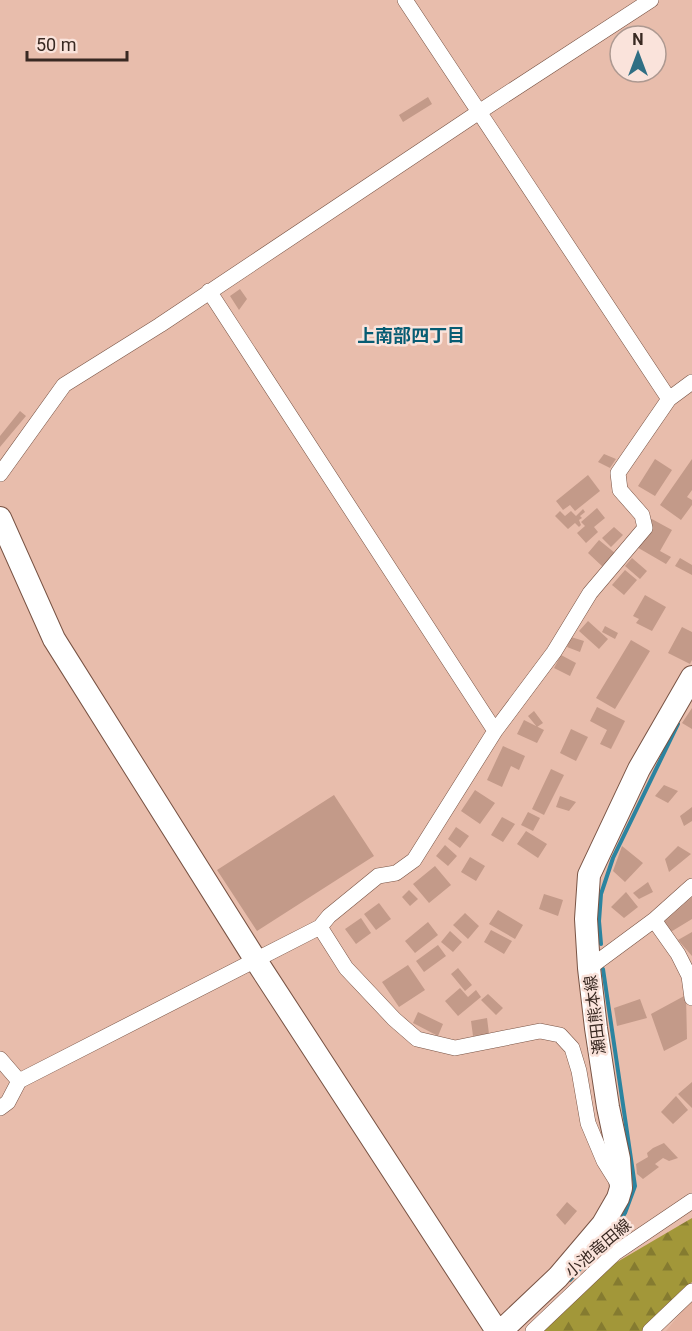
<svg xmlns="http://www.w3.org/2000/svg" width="692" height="1331" font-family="Roboto,'Noto Sans JP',sans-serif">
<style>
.built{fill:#e3b19e}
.forest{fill:url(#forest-firs)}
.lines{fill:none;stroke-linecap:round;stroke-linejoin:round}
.stream{stroke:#2b84a0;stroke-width:4}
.building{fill:#c39a89}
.street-casing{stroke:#785344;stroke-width:16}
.secondary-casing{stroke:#785344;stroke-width:24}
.street{stroke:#fff;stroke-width:15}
.secondary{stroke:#fff;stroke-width:22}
.labels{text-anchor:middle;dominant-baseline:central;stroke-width:5;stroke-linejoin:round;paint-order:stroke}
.street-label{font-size:16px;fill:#392922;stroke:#fae3db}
.neighbourhood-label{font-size:18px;font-weight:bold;fill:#065c73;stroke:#fae3db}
</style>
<defs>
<pattern id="forest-firs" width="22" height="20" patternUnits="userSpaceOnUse" patternTransform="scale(1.5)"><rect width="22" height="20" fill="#a29739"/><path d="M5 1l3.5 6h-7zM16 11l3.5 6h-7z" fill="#857b30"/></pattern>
</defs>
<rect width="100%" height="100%" fill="#e8bdac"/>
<path class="built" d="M692 1299V1331H666Z"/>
<path class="forest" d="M692 1218V1282L644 1331H541L612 1265Z"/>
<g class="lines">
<path class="stream" d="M601 944 599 921 601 894 613 858 678 724
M570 1280 612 1233 625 1213 635 1186 603 969"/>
</g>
<path class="building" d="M428 97 432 104 403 122 399 115Z
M240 289 247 299 239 310 230 296Z
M20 411 26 416 0 447V436Z
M604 454 616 459 610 468 598 462Z
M655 459 672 470 655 496 638 486Z
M692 459V490L687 497 692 500V505L681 520 660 505Z
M588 475 600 491 575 511 570 505 563 510 556 501Z
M597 508 605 518 594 527 598 532 586 543 577 533 585 526 581 522Z
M583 509 585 512 580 516 582 518 579 520 581 525 579 527 575 523 568 529 555 516 560 511 565 516 571 511 576 516Z
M650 518 672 530 660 551 671 557 666 564 635 546Z
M614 527 623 535 611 547 602 538Z
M599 540 615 553 603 567 588 553Z
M632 558 647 571 640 579 625 566Z
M680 558 692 565V575L675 566Z
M625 570 637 580 624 595 612 585Z
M645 595 666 607 652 631 636 623 639 619 633 616Z
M588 621 608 639 599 649 579 631Z
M605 626 618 633 615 639 602 632Z
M682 627 692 632V660L690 664 668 653Z
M571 637 584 641 580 652 567 647Z
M631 640 650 651 615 709 596 698Z
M561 655 576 663 570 676 554 668Z
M597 707 625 721 611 749 600 744 607 730 590 721Z
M692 708V729L682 723Z
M534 711 543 723 537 727 528 716Z
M524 720 544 730 537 743 517 734Z
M571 729 588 737 576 761 560 753Z
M503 746 525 756 519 770 511 766 502 787 487 780Z
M551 769 564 775 544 815 532 809Z
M664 785 678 791 668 803 655 796Z
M475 790 495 803 480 824 461 811Z
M334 795 374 856 257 931 217 870Z
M560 796 576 802 569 811 556 807Z
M692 807V821L684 826 680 816Z
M528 812 540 818 533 831 521 825Z
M502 817 515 824 503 842 491 835Z
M456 827 469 836 460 848 448 839Z
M526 831 547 844 538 858 517 844Z
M445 845 457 856 448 866 436 856Z
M622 846 643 863 625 882 613 871Z
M678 846 691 854 669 872 665 859Z
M470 857 485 866 476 881 461 872Z
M435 866 451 885 429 903 413 884Z
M648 882 653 892 639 899 633 893Z
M409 890 418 899 410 906 402 897Z
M626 892 638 907 624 918 611 907Z
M544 894 563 900 558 916 539 909Z
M692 897V919L669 933 664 922Z
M379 903 391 919 376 930 364 914Z
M498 910 523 925 515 939 489 924Z
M465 913 479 926 468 939 453 925Z
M361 918 371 933 356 944 345 929Z
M428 922 438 935 415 953 405 941Z
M491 930 512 941 504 954 484 942Z
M450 931 462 942 453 952 441 942Z
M692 932V956L678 940Z
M438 945 446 956 424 972 416 961Z
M408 965 425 990 399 1007 382 982Z
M458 968 472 985 465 991 451 974Z
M460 988 468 997 476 990 481 997 458 1016 445 1001Z
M488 994 503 1008 496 1015 481 1000Z
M686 995 687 1039 664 1051 651 1014Z
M640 999 647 1018 617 1026 614 1008Z
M418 1012 443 1024 438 1036 413 1023Z
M487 1018 489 1034 473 1036 471 1021Z
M692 1082V1108L678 1094Z
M676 1096 688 1110 673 1124 661 1112Z
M664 1143 678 1158 669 1161 663 1158 655 1164 659 1167 643 1179 637 1174 636 1164 648 1157 647 1153 653 1148Z
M567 1202 577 1211 565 1225 556 1215Z"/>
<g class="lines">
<g class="street-casing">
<path id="street" d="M405 0 669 399
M209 291 495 731
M0 474 64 385 160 325 479 112 651 0
M654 920 678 954 689 976 692 998
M320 927 346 968 394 1019 417 1039 455 1048 540 1031 560 1035 572 1048 579 1071 588 1123 604 1161 619 1185
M589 968 654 920 692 886
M0 1059 19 1081
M0 1108 8 1102 19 1081 320 927 329 916 378 876 396 873 414 860 495 731 554 652 590 593 645 528 642 515 620 490 618 473 669 399 692 382
M533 1331 615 1253 692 1201
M650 1331 692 1291"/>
</g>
<g class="secondary-casing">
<path id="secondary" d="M0 518 54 639 255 959 497 1331
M501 1331 558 1277 603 1224 618 1198 621 1188 619 1159 608 1107 596 1028 589 968 586 919 589 875 639 769 692 677"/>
</g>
<use href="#street" class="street"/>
<use href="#secondary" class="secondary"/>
</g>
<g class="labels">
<g class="street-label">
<text transform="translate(595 1015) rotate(-97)">瀬田熊本線</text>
<text transform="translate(598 1248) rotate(-40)">小池竜田線</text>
</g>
<g class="neighbourhood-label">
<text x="411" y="335">上南部四丁目</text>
</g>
</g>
<g transform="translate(638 54)"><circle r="28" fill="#fae3db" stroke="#ad9991" stroke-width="1.5"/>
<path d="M0-4.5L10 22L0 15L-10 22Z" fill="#306f84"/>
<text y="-9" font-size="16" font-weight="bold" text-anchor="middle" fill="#392922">N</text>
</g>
<path d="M27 51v9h100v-9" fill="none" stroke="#392922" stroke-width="3"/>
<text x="36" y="51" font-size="18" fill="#392922" stroke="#fae3db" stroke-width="4.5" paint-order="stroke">50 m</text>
</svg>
